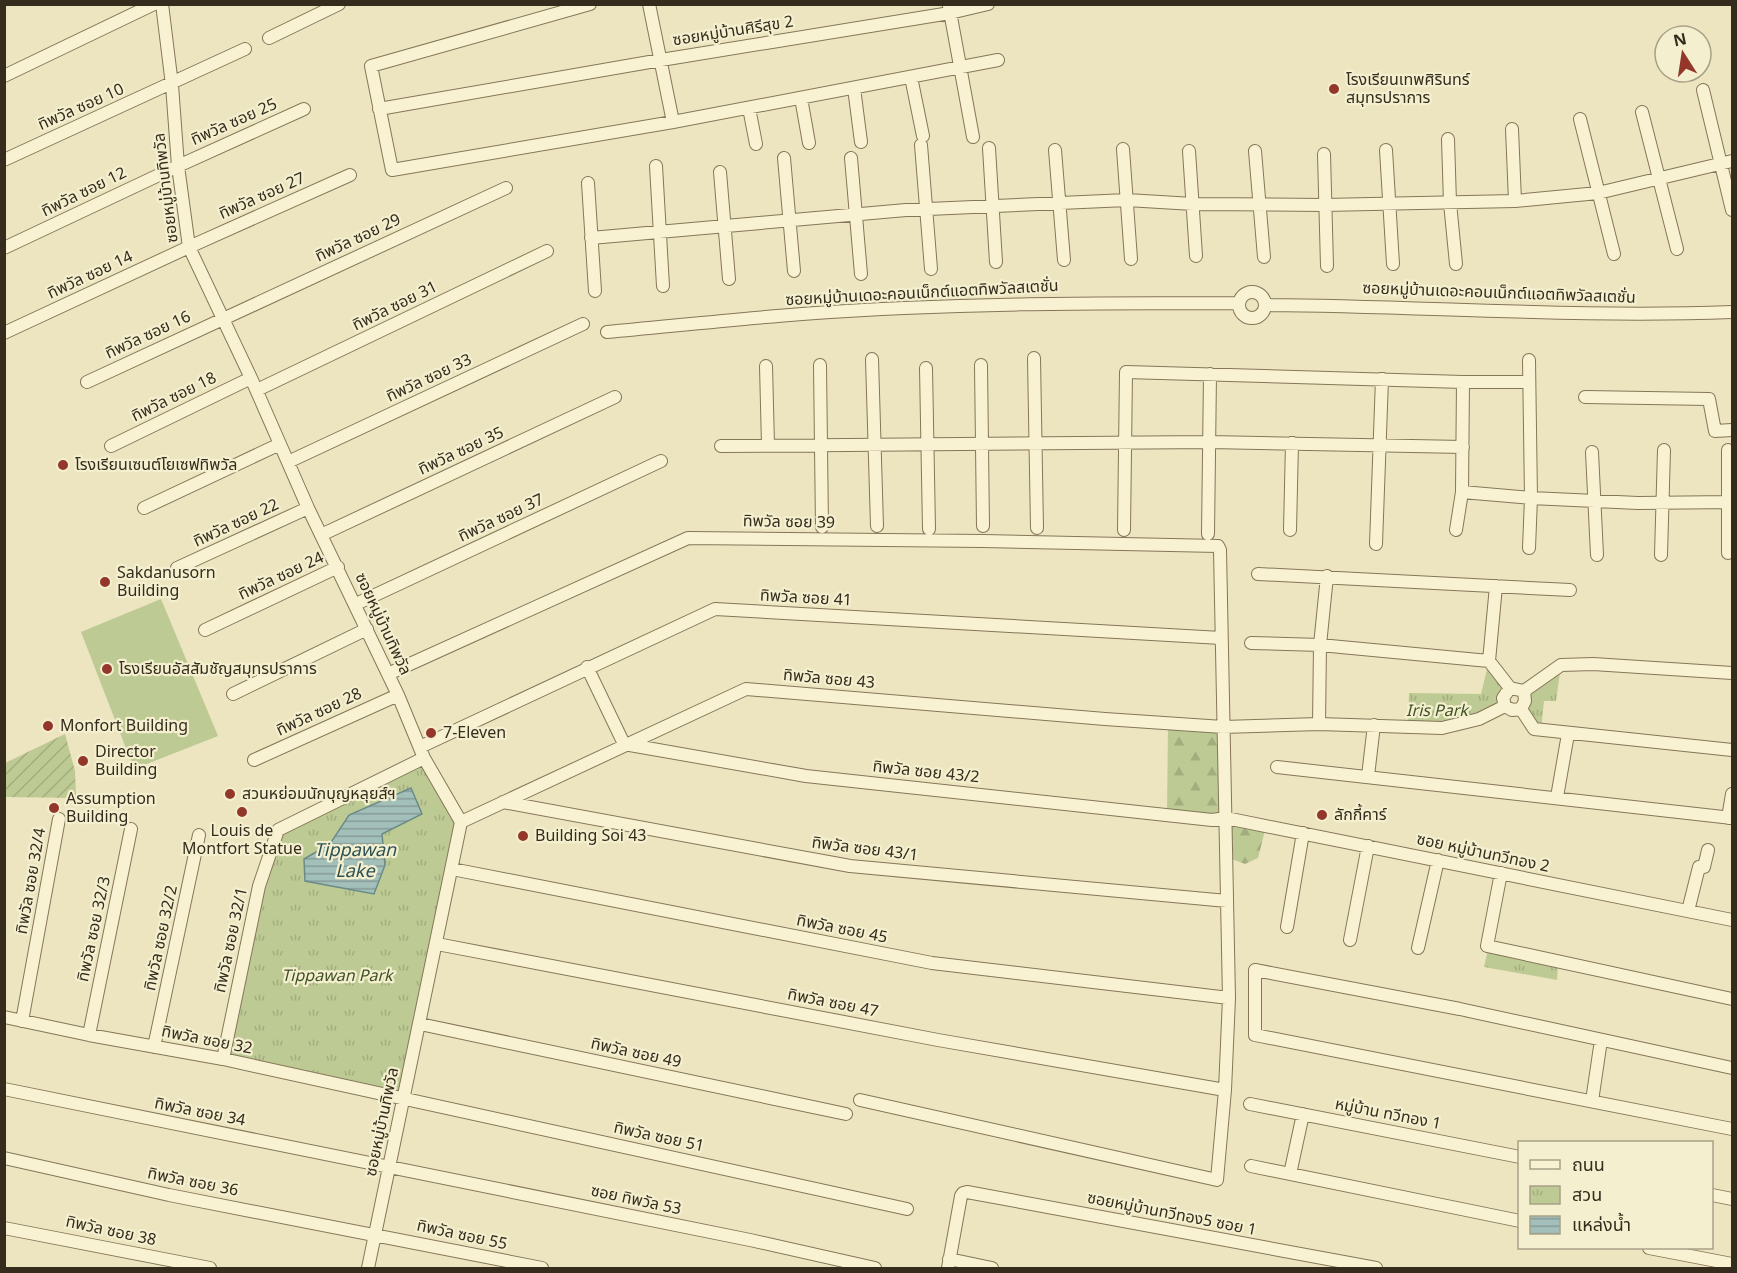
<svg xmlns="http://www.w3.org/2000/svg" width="1737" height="1273" font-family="Georgia,'Noto Sans Thai',serif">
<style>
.grass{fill:#bdca94}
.forest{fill:url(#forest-firs)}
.park{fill:url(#park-tufts)}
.garden{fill:url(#garden-furrows)}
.water{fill:url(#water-rules);stroke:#6a8c88;stroke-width:1.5}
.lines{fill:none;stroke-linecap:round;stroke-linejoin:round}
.minor-casing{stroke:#857658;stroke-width:14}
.minor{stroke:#f8f2d3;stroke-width:12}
.poi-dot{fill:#93372a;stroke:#f4efcf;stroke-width:2}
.labels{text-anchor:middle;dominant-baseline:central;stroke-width:4.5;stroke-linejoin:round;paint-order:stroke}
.street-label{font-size:16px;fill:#352c1d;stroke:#f4efcf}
.poi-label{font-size:16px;fill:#352c1d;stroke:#f4efcf;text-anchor:start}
.park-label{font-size:16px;font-style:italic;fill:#3f5124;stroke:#f4efcf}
.water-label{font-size:18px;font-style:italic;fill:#2c5255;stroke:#f4efcf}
</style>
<defs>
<pattern id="forest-firs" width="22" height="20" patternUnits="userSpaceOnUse" patternTransform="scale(1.5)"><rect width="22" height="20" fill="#bdca94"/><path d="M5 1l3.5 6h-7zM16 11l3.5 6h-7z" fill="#a3ae7f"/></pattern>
<pattern id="park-tufts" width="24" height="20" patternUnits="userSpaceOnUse" patternTransform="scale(1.5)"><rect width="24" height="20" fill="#bdca94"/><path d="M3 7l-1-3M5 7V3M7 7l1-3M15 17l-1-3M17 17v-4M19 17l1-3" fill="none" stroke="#a3ae7f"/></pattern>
<pattern id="garden-furrows" width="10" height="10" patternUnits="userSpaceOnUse" patternTransform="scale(1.5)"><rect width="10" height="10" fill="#bdca94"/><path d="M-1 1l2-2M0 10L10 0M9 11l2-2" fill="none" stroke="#a3ae7f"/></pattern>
<pattern id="water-rules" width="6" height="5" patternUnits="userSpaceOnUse" patternTransform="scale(1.5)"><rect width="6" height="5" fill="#a3bfba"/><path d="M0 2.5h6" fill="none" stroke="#869b97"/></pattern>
</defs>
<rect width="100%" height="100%" fill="#ede5c0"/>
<path class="grass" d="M161 599 218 736 134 769 81 632Z"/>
<path class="forest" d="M1168 724 1223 727 1226 818 1266 826 1258 858 1245 864 1226 857V818L1167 815Z"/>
<path class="park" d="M1489 661 1510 688 1505 706 1479 719 1408 726 1409 693 1481 694Z
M1561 665 1556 701H1544L1541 730 1534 729 1524 691Z
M424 758 461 822 403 1098 223 1059 278 830Z
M1488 949 1558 966 1557 980 1484 967Z"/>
<path class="garden" d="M65 734 75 771 76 798 5 797V763Z"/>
<path class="water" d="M411 788 422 814 382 834 385 865 374 894 305 881 304 859 330 844 349 815Z"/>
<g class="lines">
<g class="minor-casing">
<path id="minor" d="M162 4 172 85 178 166 189 247 251 378 308 508 398 695 424 758 461 822 368 1268
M590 4 371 66 392 170 673 122
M649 4 673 122 998 60
M949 6 973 137
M269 38 339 4
M4 76 154 4
M911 77 923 136
M854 88 861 142
M1703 90 1732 210
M801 98 809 143
M749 108 756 144
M379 109 661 60 950 13 988 4
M1642 112 1677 249
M1580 119 1614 254
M1512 129 1515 201
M1448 139 1450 203 1456 264
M921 145 931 269
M989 148 996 262
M1123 149 1131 259
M1055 150 1064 260
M1386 150 1393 264
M1189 151 1196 256
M1255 151 1264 257
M1324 154 1327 266
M784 158 794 271
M851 158 861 274
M4 160 245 49
M656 166 663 286
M720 172 729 279
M588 183 595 291
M591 238 906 210 1127 200 1193 204 1324 205 1515 201 1598 193 1732 161
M4 248 178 166 304 109
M1239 305a13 13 0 1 1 26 0a13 13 0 1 1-26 0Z
M1265 305C1421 306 1577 318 1732 312
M607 332C672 326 737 319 802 314 947 303 1094 303 1239 303
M4 333 189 247 350 175
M1034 358 1037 528
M872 359 877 526
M1529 360 1531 498 1529 548
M820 365 822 527
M981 365 983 526
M766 366 768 445
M926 368 929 529
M87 382 506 188
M257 390 547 251
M1585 397 1709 399 1715 431 1732 430
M111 446 251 378
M721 446 1210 442 1463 447
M1728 450V553
M1592 452 1597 555
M288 462 583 324
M1462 492 1531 498 1638 503 1732 502
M144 508 280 444
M1124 530 1126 372 1463 382H1529
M1290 530 1292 443
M1456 530 1462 492 1463 382
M1208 534 1210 374
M321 535 615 397
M1376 544 1382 379
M1661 555 1664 450
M177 568 308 508
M1258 574 1570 590
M1496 586 1489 661 1510 688 1524 691 1525 701 1521 709 1512 710 1505 706 1503 698 1510 688
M356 604 661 461
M205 630 338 567
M1251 643 1320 645 1489 661
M587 667 624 744 806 776 1212 820 1226 818 1732 920
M388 674 688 538 983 541 1218 546 1220 550 1229 998 1225 1090 1217 1180 860 1100
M1524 691 1561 665 1593 664 1732 673
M233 694 367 629
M1521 709 1534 729 1732 750
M1319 724 1320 645 1327 576
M420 747 715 609 1221 638
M254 760 398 695
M1277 767 1732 818
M1368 776 1374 725
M1557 797 1568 734
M503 802 850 866 1227 901
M1728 818 1732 794
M461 822 746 689 1105 719 1223 727 1319 724 1442 728 1479 719 1505 706
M452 869 932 963 1229 998
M1501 873 1487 946 1732 999
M1688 911 1699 867H1704L1708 850
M1287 927 1303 833
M1350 940 1368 846
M437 944 938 1040 1225 1090
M1418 948 1438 860
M4 1017 89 1035 223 1059 907 1209
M22 1021 59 819
M420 1024 846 1114
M89 1035 131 829
M154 1047 199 835
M223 1059 259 886 278 830 424 758
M1732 1068 1460 1009 1255 970V1035L1732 1129
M4 1089 750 1240 875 1268
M1592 1101 1601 1040
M1250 1104 1520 1157
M4 1158 169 1195 542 1268
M1251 1166 1520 1221
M1290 1174 1303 1114
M1712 1195 1732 1199
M4 1228 210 1268
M1649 1248 1732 1264
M949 1259 992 1268
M948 1268 961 1196 963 1193 967 1192 1376 1268"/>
</g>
<use href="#minor" class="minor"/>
</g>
<g class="poi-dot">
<circle cx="1334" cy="89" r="6"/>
<circle cx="63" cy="465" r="6"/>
<circle cx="105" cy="582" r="6"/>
<circle cx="107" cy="669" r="6"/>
<circle cx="48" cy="726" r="6"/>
<circle cx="431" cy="733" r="6"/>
<circle cx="83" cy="761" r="6"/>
<circle cx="230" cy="794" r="6"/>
<circle cx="54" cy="808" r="6"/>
<circle cx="242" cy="812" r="6"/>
<circle cx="1322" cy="815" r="6"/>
<circle cx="523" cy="836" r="6"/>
</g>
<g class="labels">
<g class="street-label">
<text transform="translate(733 31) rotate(-9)">ซอยหมู่บ้านศิรีสุข 2</text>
<text transform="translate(81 107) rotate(-24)">ทิพวัล ซอย 10</text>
<text transform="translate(234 122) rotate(-24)">ทิพวัล ซอย 25</text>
<text transform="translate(166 188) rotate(-97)">ซอยหมู่บ้านทิพวัล</text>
<text transform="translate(84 192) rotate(-26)">ทิพวัล ซอย 12</text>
<text transform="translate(262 196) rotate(-24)">ทิพวัล ซอย 27</text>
<text transform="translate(358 238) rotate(-25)">ทิพวัล ซอย 29</text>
<text transform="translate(90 275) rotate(-25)">ทิพวัล ซอย 14</text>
<text transform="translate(922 293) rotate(-3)">ซอยหมู่บ้านเดอะคอนเน็กต์แอตทิพวัลสเตชั่น</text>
<text transform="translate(1499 293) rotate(2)">ซอยหมู่บ้านเดอะคอนเน็กต์แอตทิพวัลสเตชั่น</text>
<text transform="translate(395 306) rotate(-26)">ทิพวัล ซอย 31</text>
<text transform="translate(148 335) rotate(-25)">ทิพวัล ซอย 16</text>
<text transform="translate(429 378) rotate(-25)">ทิพวัล ซอย 33</text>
<text transform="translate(174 397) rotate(-26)">ทิพวัล ซอย 18</text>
<text transform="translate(461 451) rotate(-25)">ทิพวัล ซอย 35</text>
<text transform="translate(501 518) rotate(-25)">ทิพวัล ซอย 37</text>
<text transform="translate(789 522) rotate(1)">ทิพวัล ซอย 39</text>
<text transform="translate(236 523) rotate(-25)">ทิพวัล ซอย 22</text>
<text transform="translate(281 576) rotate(-25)">ทิพวัล ซอย 24</text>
<text transform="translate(806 598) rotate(3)">ทิพวัล ซอย 41</text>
<text transform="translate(383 624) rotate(65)">ซอยหมู่บ้านทิพวัล</text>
<text transform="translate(829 679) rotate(5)">ทิพวัล ซอย 43</text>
<text transform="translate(319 712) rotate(-25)">ทิพวัล ซอย 28</text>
<text transform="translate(926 772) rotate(6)">ทิพวัล ซอย 43/2</text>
<text transform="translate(865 849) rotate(7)">ทิพวัล ซอย 43/1</text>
<text transform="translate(1483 853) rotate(12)">ซอย หมู่บ้านทวีทอง 2</text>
<text transform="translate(31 881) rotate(-80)">ทิพวัล ซอย 32/4</text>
<text transform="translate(94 929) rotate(-78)">ทิพวัล ซอย 32/3</text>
<text transform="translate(842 929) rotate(11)">ทิพวัล ซอย 45</text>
<text transform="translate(161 938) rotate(-78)">ทิพวัล ซอย 32/2</text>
<text transform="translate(231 940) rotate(-78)">ทิพวัล ซอย 32/1</text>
<text transform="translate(833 1003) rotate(11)">ทิพวัล ซอย 47</text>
<text transform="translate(207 1040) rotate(11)">ทิพวัล ซอย 32</text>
<text transform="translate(636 1053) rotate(12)">ทิพวัล ซอย 49</text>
<text transform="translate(200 1112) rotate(11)">ทิพวัล ซอย 34</text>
<text transform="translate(1388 1114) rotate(11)">หมู่บ้าน ทวีทอง 1</text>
<text transform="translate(382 1122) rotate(-78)">ซอยหมู่บ้านทิพวัล</text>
<text transform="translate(659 1137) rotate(12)">ทิพวัล ซอย 51</text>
<text transform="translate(193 1182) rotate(11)">ทิพวัล ซอย 36</text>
<text transform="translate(636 1200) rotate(12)">ซอย ทิพวัล 53</text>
<text transform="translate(1172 1214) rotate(11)">ซอยหมู่บ้านทวีทอง5 ซอย 1</text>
<text transform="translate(111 1231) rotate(12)">ทิพวัล ซอย 38</text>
<text transform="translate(462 1235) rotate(12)">ทิพวัล ซอย 55</text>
</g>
<g class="poi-label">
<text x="1346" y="80">โรงเรียนเทพศิรินทร์<tspan x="1346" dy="18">สมุทรปราการ</tspan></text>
<text x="75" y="465">โรงเรียนเซนต์โยเซฟทิพวัล</text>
<text x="117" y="573">Sakdanusorn<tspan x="117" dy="18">Building</tspan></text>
<text x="119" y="669">โรงเรียนอัสสัมชัญสมุทรปราการ</text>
<text x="60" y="726">Monfort Building</text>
<text x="443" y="733">7-Eleven</text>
<text x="95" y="752">Director<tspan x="95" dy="18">Building</tspan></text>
<text x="242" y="794">สวนหย่อมนักบุญหลุยส์ฯ</text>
<text x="66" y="799">Assumption<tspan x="66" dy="18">Building</tspan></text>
<text x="1334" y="815">ลักกี้คาร์</text>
<text x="242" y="831" text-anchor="middle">Louis de<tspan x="242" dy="18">Montfort Statue</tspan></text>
<text x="535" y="836">Building Soi 43</text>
</g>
<g class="park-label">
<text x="1437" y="711">Iris Park</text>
<text x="337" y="976">Tippawan Park</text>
</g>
<g class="water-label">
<text x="355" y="850">Tippawan<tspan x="355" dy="21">Lake</tspan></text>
</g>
</g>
<rect width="1737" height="1273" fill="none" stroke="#352c1d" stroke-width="12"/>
<rect x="1518" y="1141" width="195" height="108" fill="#f4efcf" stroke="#a8a188" stroke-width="1.5"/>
<rect x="1530" y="1160" width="30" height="9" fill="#f8f2d3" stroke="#a8a188" stroke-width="1.5"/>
<text x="1572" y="1171" font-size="18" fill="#352c1d">ถนน</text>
<rect x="1530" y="1186" width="30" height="18" fill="url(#park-tufts)" stroke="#a8a188" stroke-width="1.5"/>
<text x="1572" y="1201" font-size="18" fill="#352c1d">สวน</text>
<rect x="1530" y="1216" width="30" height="18" fill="url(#water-rules)" stroke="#a8a188" stroke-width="1.5"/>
<text x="1572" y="1231" font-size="18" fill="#352c1d">แหล่งน้ำ</text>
<g transform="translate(1683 54) rotate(348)"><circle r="28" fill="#f4efcf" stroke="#a8a188" stroke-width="1.5"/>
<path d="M0-4.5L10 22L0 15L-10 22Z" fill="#93372a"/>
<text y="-9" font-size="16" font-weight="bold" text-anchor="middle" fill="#352c1d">N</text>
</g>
</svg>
